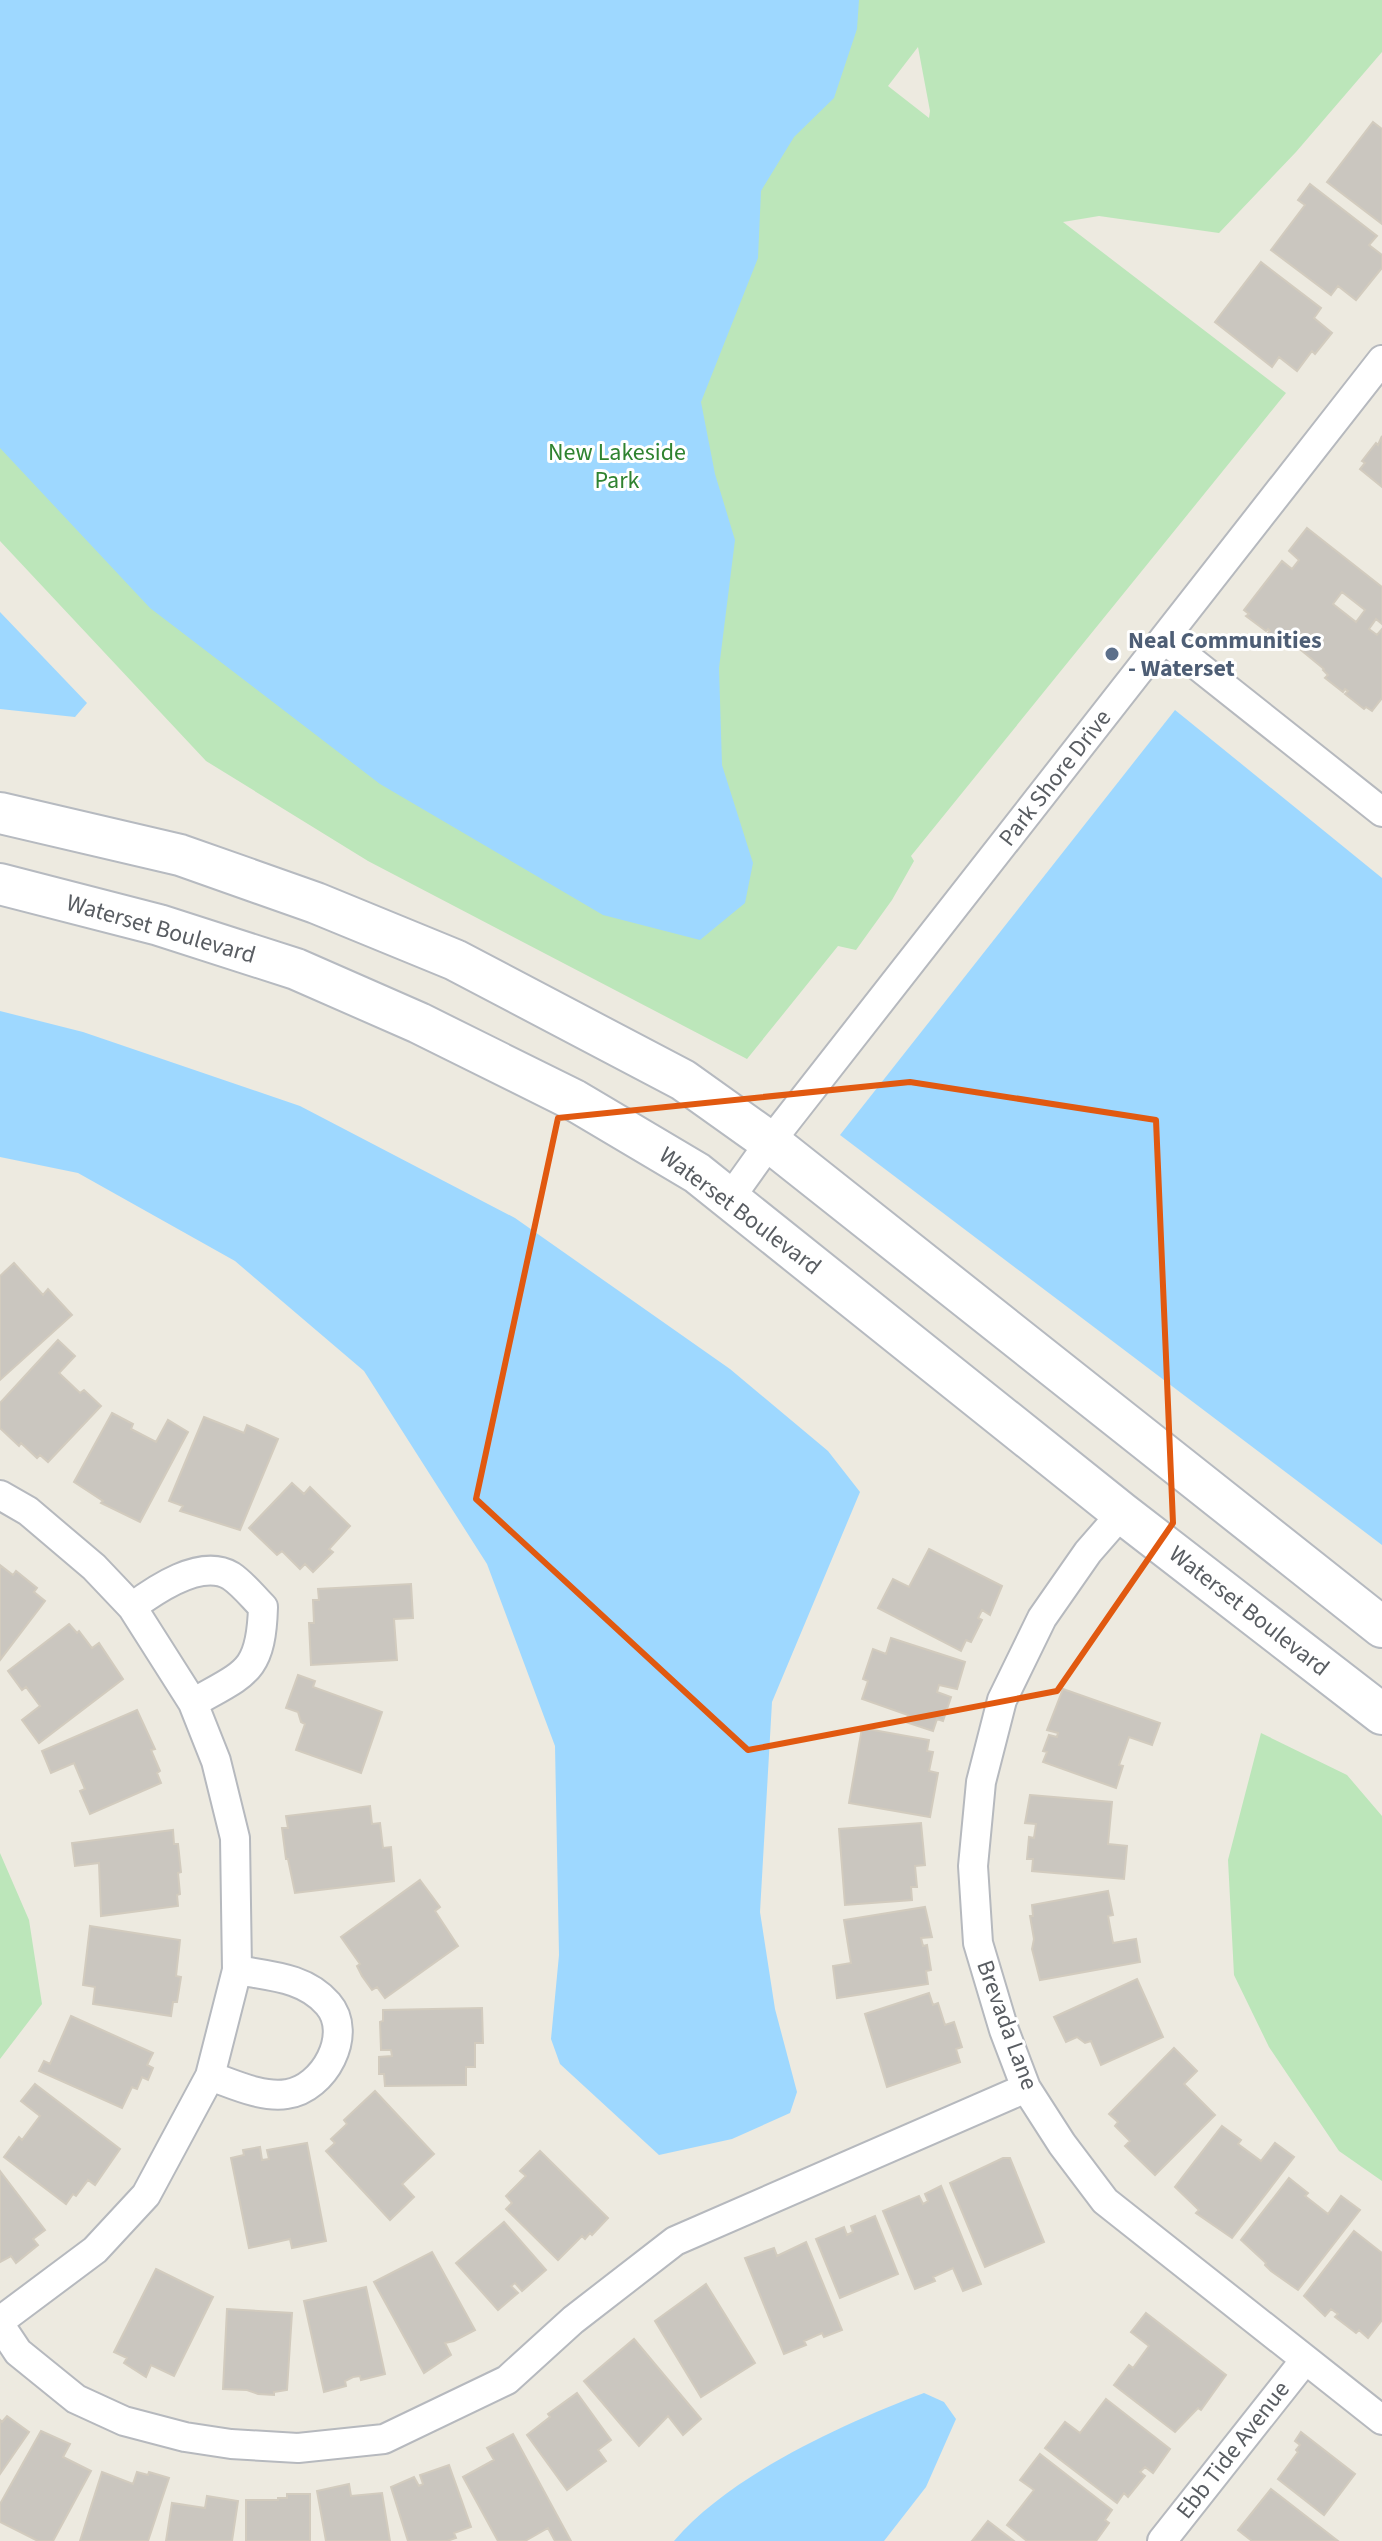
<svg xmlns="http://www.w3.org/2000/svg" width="1382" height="2541" font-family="'Source Sans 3',sans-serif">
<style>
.green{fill:#bce6ba;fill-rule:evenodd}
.water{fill:#9ed8ff}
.building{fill:#cac6bf;stroke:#d2cbbe;stroke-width:2;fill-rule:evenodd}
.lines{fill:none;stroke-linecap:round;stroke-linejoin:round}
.street-casing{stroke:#b6b9be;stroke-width:32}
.secondary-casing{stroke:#b6bac0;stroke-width:44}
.street{stroke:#fff;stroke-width:28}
.secondary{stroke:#fff;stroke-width:40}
.marked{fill:none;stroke:#e15910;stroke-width:6;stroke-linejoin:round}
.service-dot{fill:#5c6f8a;stroke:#fff;stroke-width:3}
.labels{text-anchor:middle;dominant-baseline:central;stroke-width:6;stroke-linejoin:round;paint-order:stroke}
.park-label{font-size:24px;fill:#2f8330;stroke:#fff}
.service-label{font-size:24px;font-weight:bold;fill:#4e5e75;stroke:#fff;text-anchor:start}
.street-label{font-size:24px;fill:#595d62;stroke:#fff}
</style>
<rect width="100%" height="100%" fill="#edeae0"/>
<path class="green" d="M0 0H1382V52L1296 152 1219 233 1099 216 1063 222 1286 393 911 856 914 861 892 900 856 950 838 946 747 1059 368 861 206 761 0 541ZM918 47 930 111 929 118 888 86Z
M1261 1733 1347 1775 1382 1816V2181L1339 2151 1269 2047 1234 1975 1228 1860Z
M0 1853 29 1920 42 2004 0 2059Z"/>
<path class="water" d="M0 0H859L857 29 834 98 794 137 761 191 758 258 701 402 715 474 735 540 719 668 722 765 753 863 745 903 700 940 603 915 380 784 150 608 0 448Z
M0 612 87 703 75 717 0 709Z
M1175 710 1382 878V1545L840 1135Z
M0 1011 83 1032 300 1106 515 1218 730 1369 828 1451 860 1492 772 1702 760 1912 775 2009 797 2092 790 2113 732 2139 659 2155 560 2064 551 2039 559 1955 555 1746 487 1564 364 1371 235 1261 78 1173 0 1157Z
M924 2393 944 2402 956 2419 926 2487 884 2541H674C731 2474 843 2424 924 2393Z"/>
<path class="building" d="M1373 122 1382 129V224L1327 182Z
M1310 184 1377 236 1369 245 1382 255V268L1356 300 1338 286 1331 295 1271 250 1305 205 1298 200Z
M1261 262 1321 308 1314 318 1332 333 1315 354 1312 351 1297 371 1279 357 1272 367 1215 322Z
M1382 436V487L1360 469 1365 463 1362 461 1376 443 1378 445Z
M1307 528 1382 587V624L1376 619 1369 629 1377 635 1382 629V698L1372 711 1366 707 1364 709 1345 694 1348 691 1345 689 1343 692 1325 678 1328 675 1323 670 1324 669 1296 646 1295 648 1290 644 1287 648 1268 633 1270 631 1268 629 1266 631 1246 616 1249 614 1244 610 1282 561 1292 569 1299 560 1289 551ZM1342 592 1365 610 1356 622 1333 604Z
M14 1263 43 1295 48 1289 72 1315 0 1380V1276Z
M58 1340 75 1356 59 1373 80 1393 84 1390 101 1406 48 1462 40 1455 37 1458 21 1443 19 1446 0 1428V1403Z
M112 1413 133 1424 131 1429 156 1442 168 1420 188 1432 140 1522 101 1503 103 1501 74 1482Z
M204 1417 244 1433 247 1425 278 1439 240 1530 180 1511 183 1506 169 1501Z
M292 1483 304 1494 310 1487 350 1526 329 1549 333 1552 313 1572 305 1564 300 1569 282 1551 277 1555 249 1528Z
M929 1549 1002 1586 990 1615 982 1610 978 1618 982 1620 971 1642 966 1640 961 1651 878 1608 893 1579 909 1587Z
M0 1565 13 1575 16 1571 37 1588 34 1592 45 1601 0 1660Z
M411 1584 413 1618 394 1619 397 1660 311 1665 309 1623H314L313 1600H319L318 1589Z
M69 1624 77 1633 79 1631 92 1648 99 1643 123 1679 39 1743 22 1720 40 1706 26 1687 22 1690 8 1671Z
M891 1638 965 1662 957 1689 939 1685 937 1692 951 1697 943 1721 937 1719 933 1731 906 1722 908 1715 862 1699 868 1681 863 1679 873 1649 886 1654Z
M298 1675 315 1681 313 1687 382 1712 361 1773 296 1750 305 1724 301 1722 298 1712 286 1708Z
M1063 1689 1160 1723 1152 1745 1129 1737 1119 1765 1123 1766 1116 1788 1043 1762 1047 1752 1043 1751 1049 1735 1057 1737 1058 1733 1047 1730Z
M137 1710 155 1749 151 1750 160 1771 157 1773 161 1783 90 1814 80 1791 85 1789 74 1763 51 1773 42 1751Z
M862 1728 929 1740 927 1751 933 1752 929 1771 938 1773 930 1817 849 1803Z
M1030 1795 1112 1802 1108 1844 1127 1846 1124 1879 1032 1871 1033 1859H1027L1029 1837 1034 1838 1036 1824 1025 1823Z
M370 1806 372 1824 380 1823 383 1848 391 1847 394 1881 295 1893 288 1859H286L282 1828H288L286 1816Z
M921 1823 925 1865 915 1866 917 1887H911L912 1900 845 1905 839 1829Z
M173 1830 174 1844H178L181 1872 178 1873 180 1894 177 1895 178 1906 101 1916 99 1863 75 1866 72 1843Z
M420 1880 440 1907 435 1911 458 1946 385 1998 377 1987 372 1990 362 1976 357 1966 360 1964 341 1937Z
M1108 1891 1113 1915 1108 1916 1113 1943 1136 1939 1140 1962 1040 1980 1032 1949 1034 1939 1030 1916H1033L1032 1905Z
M925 1907 932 1937 921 1938 923 1946 927 1945 931 1970 926 1971 928 1984 837 1998 833 1966 851 1963 844 1920Z
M90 1926 180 1940 176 1976 181 1977 177 2002H173L171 2016 93 2004 95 1987 83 1985Z
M1137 1979 1163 2037 1101 2065 1091 2041 1085 2043 1077 2037 1066 2042 1054 2017Z
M929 1993 933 2005 938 2003 945 2025 954 2022 962 2047 956 2049 960 2062 887 2087 865 2014Z
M482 2008 483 2043H475V2067H466V2085L385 2086 384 2074H379V2057L392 2056 391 2050H381L380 2022 383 2021V2010Z
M71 2016 153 2053 147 2065 153 2068 148 2080 142 2077 137 2089 132 2087 122 2108 39 2071 44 2061 50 2064Z
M1174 2048 1197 2071 1184 2084 1215 2115 1155 2175 1125 2146 1130 2141 1115 2126 1118 2122 1109 2114Z
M35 2084 120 2149 95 2185 88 2180 76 2196 73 2194 66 2204 4 2157 19 2137 22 2140 40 2116 21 2101Z
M375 2091 434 2154 402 2184 414 2197 390 2220 326 2151 335 2143 331 2139 347 2124 344 2120Z
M1222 2126 1241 2140 1238 2144 1261 2161 1275 2143 1294 2157 1232 2238 1196 2213 1199 2210 1175 2187Z
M307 2143 326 2241 292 2248 290 2239 249 2248 231 2158 244 2155 243 2150 260 2147 262 2160 269 2159 267 2150Z
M540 2151 608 2218 592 2235 590 2233 585 2239 582 2236 558 2260 506 2209 512 2203 506 2196 526 2176 520 2171Z
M1003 2158H1010L1044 2242 985 2267 950 2183Z
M0 2171 45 2230 33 2239 38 2245 16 2263 11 2256 0 2262Z
M1289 2178 1308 2193 1305 2196 1328 2214 1341 2196 1360 2210 1298 2290 1271 2271 1265 2265 1266 2263 1241 2240Z
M941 2186 981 2284 963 2291 953 2268 933 2277 935 2281 915 2289 883 2211 919 2196 923 2204 928 2201 925 2194Z
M875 2216 898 2274 840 2298 816 2239 844 2227 847 2235 853 2232 851 2226Z
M504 2222 546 2270 522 2291 515 2283 511 2286 518 2293 498 2310 456 2263Z
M1354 2231 1382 2253V2320L1368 2338 1359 2330 1356 2333 1335 2317 1338 2314 1331 2309 1325 2316 1304 2296Z
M806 2242 842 2330 824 2337 822 2333 804 2341 806 2345 784 2354 745 2258 774 2248 777 2256Z
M432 2252 475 2330 454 2341 445 2343 451 2355 424 2373 374 2282Z
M156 2269 213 2297 174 2376 151 2365 146 2377 124 2363 127 2358 114 2352Z
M706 2284 755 2363 701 2397 655 2321Z
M366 2287 385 2374 361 2380 360 2376 353 2377 345 2381 346 2386 324 2392 304 2301Z
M227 2309 292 2313 287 2390 274 2392V2395L258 2394 247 2390 223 2389Z
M1146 2313 1226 2375 1201 2410 1198 2408 1175 2432 1114 2385 1129 2365 1133 2368 1149 2346 1131 2332Z
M634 2339 701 2419 683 2435 668 2416 639 2446 584 2381Z
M577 2393 611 2440 598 2450 606 2461 567 2490 527 2435 550 2417 548 2414Z
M1106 2399 1170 2449 1153 2473 1145 2467 1140 2472 1145 2476 1128 2497 1124 2493 1117 2503 1045 2448 1065 2422 1080 2433Z
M7 2416 29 2432 0 2474V2420L2 2422Z
M41 2431 70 2444 63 2457 91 2471 53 2541H38L0 2522V2504Z
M1301 2432 1355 2474 1324 2515 1278 2479 1298 2452 1296 2450 1300 2445 1295 2441Z
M513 2434 571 2541H555L548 2528 525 2541H498L463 2477 494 2460 487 2448Z
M1040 2454 1112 2510 1105 2520 1109 2523 1096 2541H1027L1007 2525 1034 2490 1020 2480Z
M449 2465 471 2527 454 2533 456 2538 447 2541H408L391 2487 414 2477 419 2486 423 2484 420 2475Z
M102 2472 133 2484 137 2472 148 2475 149 2472 169 2478 148 2541H80Z
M349 2484 351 2496 382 2493 390 2541H326L317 2491Z
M1271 2489 1338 2541H1252L1238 2530Z
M287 2494H310V2541H246V2500H278V2498H287Z
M207 2496 238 2501 232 2541H166L172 2503 205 2508Z
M988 2521 1014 2541H972Z"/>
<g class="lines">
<g class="street-casing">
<path id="street" d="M1164 639 1382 812
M730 1198 770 1142 1382 360
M0 1495 28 1511 94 1567 132 1607 193 1703 216 1761 235 1838 237 1970 210 2076 146 2195 95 2250 0 2321
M1122 1513 1088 1552 1042 1618 1002 1700 981 1782 973 1866 978 1943 1004 2030 1026 2088 1062 2144 1105 2201 1382 2420
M132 1607C155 1590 201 1558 231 1576 243 1584 253 1597 263 1607 261 1673 245 1673 193 1703
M210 2076C233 2084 262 2098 287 2094 324 2089 354 2034 328 2004 305 1977 269 1976 237 1970
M0 2325 18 2352 76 2399 124 2421 185 2437 231 2444 298 2448 384 2439 507 2380 573 2320 675 2241 1026 2088
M1162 2541 1305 2360"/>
</g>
<g class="secondary-casing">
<path id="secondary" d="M0 813 180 855 316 903 455 960 683 1080 770 1142 1382 1627
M0 884 159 925 296 969 419 1023 574 1100 697 1173 1122 1513 1382 1714"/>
</g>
<use href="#street" class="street"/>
<use href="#secondary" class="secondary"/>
</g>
<path class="marked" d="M910 1082 1156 1120 1173 1523 1057 1691 748 1750 476 1499 558 1118Z"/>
<circle class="service-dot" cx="1112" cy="654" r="8"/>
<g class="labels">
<g class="park-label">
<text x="617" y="452">New Lakeside<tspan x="617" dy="28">Park</tspan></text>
</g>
<g class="service-label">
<text x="1128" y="640">Neal Communities<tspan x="1128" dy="28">- Waterset</tspan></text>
</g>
<g class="street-label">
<text transform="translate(1055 778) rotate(-52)">Park Shore Drive</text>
<text transform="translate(161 929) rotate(16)">Waterset Boulevard</text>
<text transform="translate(740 1211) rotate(37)">Waterset Boulevard</text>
<text transform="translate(1249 1611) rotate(38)">Waterset Boulevard</text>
<text transform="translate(1007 2025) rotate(70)">Brevada Lane</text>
<text transform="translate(1233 2450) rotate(-52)">Ebb Tide Avenue</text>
</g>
</g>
</svg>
